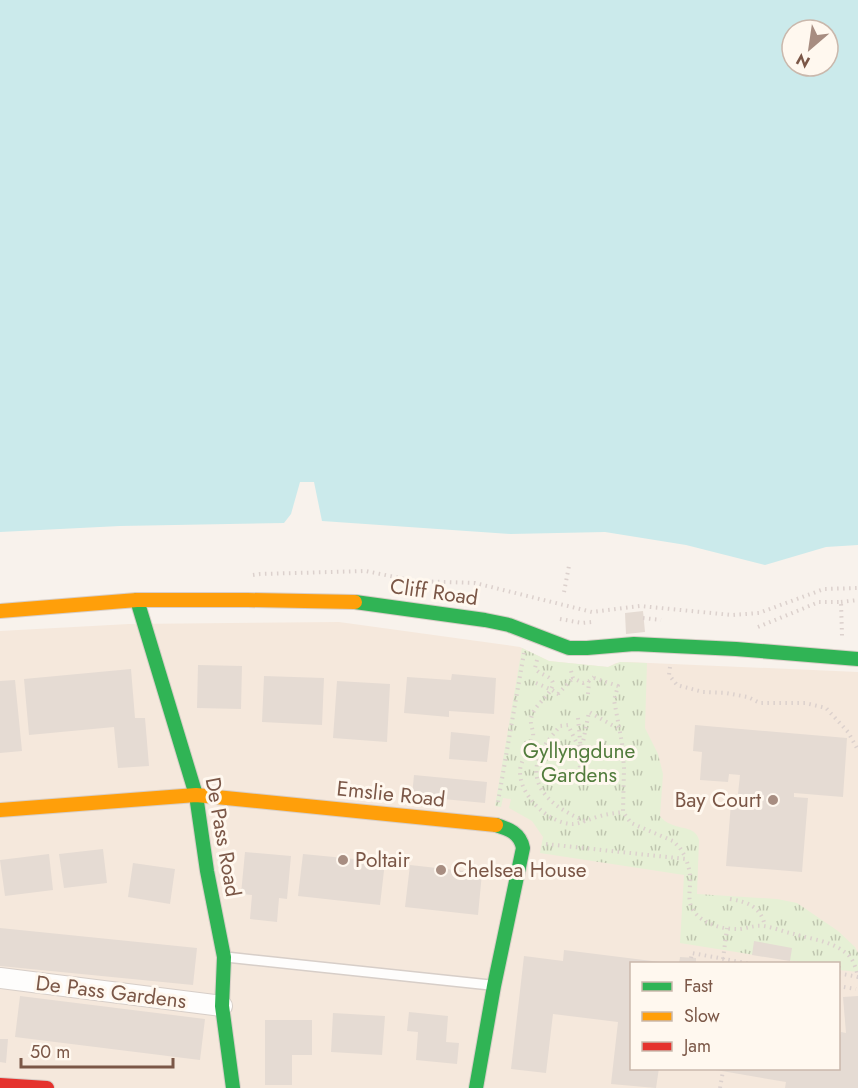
<svg xmlns="http://www.w3.org/2000/svg" width="858" height="1088" font-family="Jost,sans-serif">
<style>
.residential{fill:#f5e8dc;fill-rule:evenodd}
.park{fill:url(#park-tufts)}
.water{fill:#cbeaeb;fill-rule:evenodd}
.building{fill:#e5dbd3}
.lines{fill:none;stroke-linecap:round;stroke-linejoin:round}
.lane-casing{stroke:#d7cec8;stroke-width:12}
.street-casing{stroke:#d7cec8;stroke-width:22}
.fast-casing{stroke:#d8cec7;stroke-width:16}
.slow-casing{stroke:#d8cec7;stroke-width:16}
.jam-casing{stroke:#d8cec7;stroke-width:16}
.path{stroke:#dcd1cd;stroke-width:4;stroke-dasharray:1.5 4.5;stroke-linecap:butt}
.lane{stroke:#fefdfc;stroke-width:9}
.street{stroke:#fefdfc;stroke-width:20}
.fast{stroke:#30b455;stroke-width:14}
.slow{stroke:#ff9f0a;stroke-width:14}
.jam{stroke:#e5322d;stroke-width:14}
.poi-dot{fill:#a78d81;stroke:#fff8ef;stroke-width:2}
.labels{text-anchor:middle;dominant-baseline:central;stroke-width:6;stroke-linejoin:round;paint-order:stroke}
.street-label{font-size:21px;fill:#7b5747;stroke:#fff8ef}
.park-label{font-size:21px;fill:#527c3c;stroke:#fff8ef}
.poi-label{font-size:21px;fill:#7b5747;stroke:#fff8ef;text-anchor:start}
</style>
<defs>
<pattern id="park-tufts" width="24" height="20" patternUnits="userSpaceOnUse" patternTransform="scale(1.5)"><rect width="24" height="20" fill="#e6f0d5"/><path d="M3 7l-1-3M5 7V3M7 7l1-3M15 17l-1-3M17 17v-4M19 17l1-3" fill="none" stroke="#bfc5af"/></pattern>
</defs>
<rect width="100%" height="100%" fill="#f8f2ec"/>
<path class="residential" d="M339 622 520 647 549 661 608 667 616 663 627 662 858 672V1088H0V631L129 624ZM632 964H838V1068H632Z"/>
<path class="park" d="M522 648 549 661 608 667 620 662 647 663 645 728 658 754 663 774 660 816C672 832 695 823 699 840L697 894 777 899 797 903 838 931 855 947 858 953V972L839 970 838 964 805 963 680 943 684 875 540 853 543 837 532 821 509 808 511 799 503 798 501 807 495 806Z"/>
<path class="water" d="M0 0H858V545L826 547 765 565 686 545 605 532 510 534 322 521 314 482H300L291 514 284 523 120 526 0 532ZM792 30H828V66H792Z"/>
<path class="building" d="M643 611 645 632 626 634 625 613Z
M198 665 242 666 241 709 197 708Z
M131 669 135 718H145L149 766 118 768 114 727 29 735 24 679Z
M452 674 496 678 494 714 449 711V717L404 713 407 677 451 680Z
M264 676 324 678 322 725 262 722Z
M15 680 22 751 0 753V681Z
M337 681 390 684 387 742 333 738Z
M695 725 847 738 843 797 794 793V797L808 798 802 872 726 866 731 803H737L740 775 729 774 728 782 700 780 702 752 693 751Z
M451 732 490 736 487 762 449 759Z
M414 775 487 782 485 803 412 796Z
M103 849 107 883 64 888 59 854Z
M245 852 291 856 287 899 279 898 277 922 250 919 252 895 241 894Z
M49 854 53 890 5 896 0 860Z
M303 854 385 862 380 905 298 896Z
M133 863 175 869 170 904 128 897Z
M410 865 482 873 478 915 405 907Z
M0 928 197 948 193 985 0 966Z
M754 941 792 948 790 961 752 955Z
M564 950 660 962V964H632V1068H659L656 1088 611 1084 618 1022 553 1014 546 1073 511 1069 524 956 563 961Z
M680 957 696 958V964H679Z
M20 996 205 1019 200 1060 15 1037Z
M858 996V1088H785L786 1082 716 1070V1068H838V1048L841 1032 846 1033 843 997Z
M409 1012 448 1016 446 1042 459 1043 457 1064 416 1060 418 1032 407 1031Z
M333 1013 385 1016 382 1055 331 1052Z
M265 1020H312V1055H292V1085H265Z
M0 1039H8L6 1063 0 1062Z"/>
<g class="lines">
<g class="lane-casing">
<path id="lane" d="M226 957 490 985"/>
</g>
<g class="street-casing">
<path id="street" d="M0 978 222 1006"/>
</g>
<g class="fast-casing">
<path id="fast" d="M137 600 196 795 207 871 224 957 222 1006 233 1088
M355 602 485 620 509 625 569 648H587L634 644 736 649 858 659
M476 1088 494 986 523 848C520 833 509 829 496 825"/>
</g>
<g class="slow-casing">
<path id="slow" d="M0 611 137 600H248L355 602
M0 810 196 795 496 825"/>
</g>
<g class="jam-casing">
<path id="jam" d="M0 1085 47 1088"/>
</g>
<path class="path" d="M253 575 260 574 366 571 414 581 475 583 592 612 640 606 732 615 759 613 824 589 858 588
M564 592 569 566
M841 602 858 600
M643 618 661 620
M560 619 582 623 592 622
M758 627 819 602H841L842 636
M537 660 535 668C540 676 552 675 553 684 550 697 533 705 531 719 530 725 534 731 533 737 531 749 520 759 520 772 520 796 549 824 573 824 582 823 590 819 600 816 607 814 615 813 623 812
M670 667 669 675 677 685 703 692 726 693 748 697 760 703H805L826 708 848 732 858 750
M571 671 573 678 583 683 589 681 594 677
M594 678 618 686 614 700 622 743 624 768 623 812 631 823 673 841 680 848 686 858
M536 683 552 690 561 696
M558 694 573 678
M588 694 589 681
M578 718 581 752 579 777
M581 752 568 725 560 726C552 736 543 745 539 757 527 791 559 810 585 821
M581 752 589 712 619 729
M498 802 524 653
M546 844 686 859C688 865 690 871 690 877 691 887 687 899 692 908 700 924 724 930 740 929 748 928 755 925 763 926 773 927 784 932 794 934 811 939 831 941 846 953 853 958 856 968 858 977L838 973
M730 899C748 902 761 907 765 926
M691 958 692 953 751 964
M723 959 727 928
M838 986 856 989
M720 1088 723 1071"/>
<use href="#lane" class="lane"/>
<use href="#street" class="street"/>
<use href="#fast" class="fast"/>
<use href="#slow" class="slow"/>
<use href="#jam" class="jam"/>
</g>
<g class="poi-dot">
<circle cx="773" cy="800" r="6"/>
<circle cx="343" cy="860" r="6"/>
<circle cx="441" cy="870" r="6"/>
</g>
<g class="labels">
<g class="street-label">
<text transform="translate(434 592) rotate(8)">Cliff Road</text>
<text transform="translate(391 794) rotate(6)">Emslie Road</text>
<text transform="translate(223 837) rotate(80)">De Pass Road</text>
<text transform="translate(111 992) rotate(7)">De Pass Gardens</text>
</g>
<g class="park-label">
<text x="579" y="751">Gyllyngdune<tspan x="579" dy="24">Gardens</tspan></text>
</g>
<g class="poi-label">
<text x="761" y="800" text-anchor="end">Bay Court</text>
<text x="355" y="860">Poltair</text>
<text x="453" y="870">Chelsea House</text>
</g>
</g>
<rect x="630" y="962" width="210" height="108" fill="#fff8ef" stroke="#cab8ac" stroke-width="1.5"/>
<rect x="642" y="982" width="30" height="9" fill="#30b455" stroke="#cab8ac" stroke-width="1.5"/>
<text x="684" y="992" font-size="18" fill="#7b5747">Fast</text>
<rect x="642" y="1012" width="30" height="9" fill="#ff9f0a" stroke="#cab8ac" stroke-width="1.5"/>
<text x="684" y="1022" font-size="18" fill="#7b5747">Slow</text>
<rect x="642" y="1042" width="30" height="9" fill="#e5322d" stroke="#cab8ac" stroke-width="1.5"/>
<text x="684" y="1052" font-size="18" fill="#7b5747">Jam</text>
<g transform="translate(810 48) rotate(209)"><circle r="28" fill="#fff8ef" stroke="#cab8ac" stroke-width="1.5"/>
<path d="M0-4.5L10 22L0 15L-10 22Z" fill="#a78d81"/>
<text y="-9" font-size="16" font-weight="bold" text-anchor="middle" fill="#7b5747">N</text>
</g>
<path d="M21 1058v9h152v-9" fill="none" stroke="#7b5747" stroke-width="3"/>
<text x="30" y="1058" font-size="18" fill="#7b5747" stroke="#fff8ef" stroke-width="4.5" paint-order="stroke">50 m</text>
</svg>
